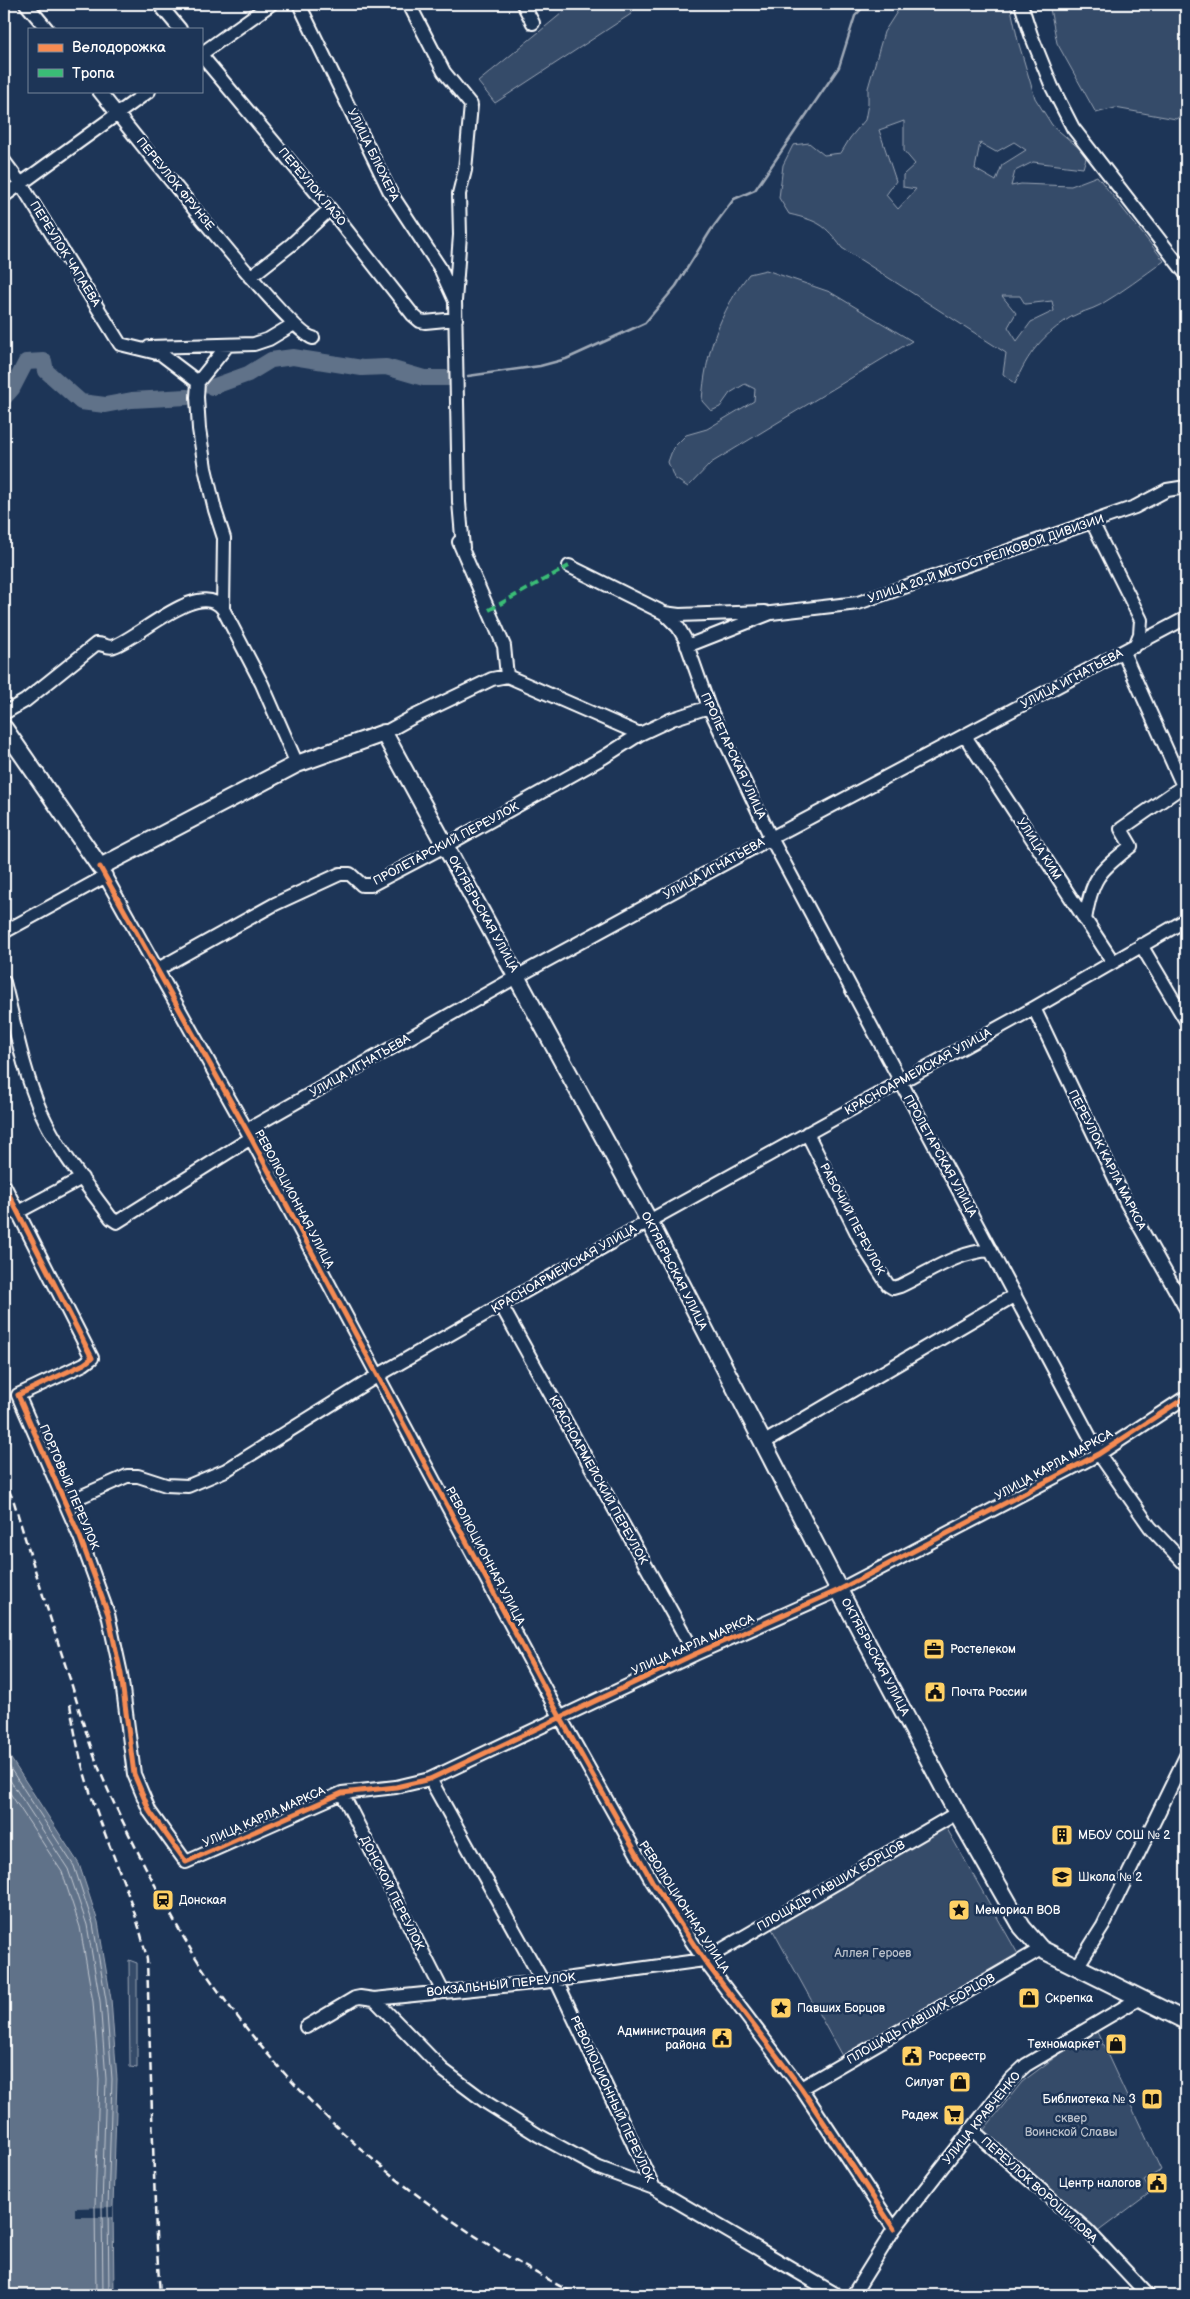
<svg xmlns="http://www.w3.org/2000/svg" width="1190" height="2299" font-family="'Balsamiq Sans',sans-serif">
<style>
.green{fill:#364b69;stroke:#9aa5b4;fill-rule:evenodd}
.water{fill:#617289;stroke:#a0aab8}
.pier{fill:#1d3557}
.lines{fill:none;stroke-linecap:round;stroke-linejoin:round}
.shore{stroke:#c0c7d0;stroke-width:1}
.stream{stroke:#a0aab8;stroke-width:2.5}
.river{stroke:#617289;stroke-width:16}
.minor-casing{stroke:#fff;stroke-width:16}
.major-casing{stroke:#fff;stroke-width:20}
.minor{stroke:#1d3557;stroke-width:12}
.major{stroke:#1d3557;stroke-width:16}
.rail{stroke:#fff;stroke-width:2.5;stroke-dasharray:8 4;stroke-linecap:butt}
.quiet{stroke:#3abd76;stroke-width:4;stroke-dasharray:8 4;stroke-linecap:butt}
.cycleway-casing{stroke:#1d3557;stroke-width:8}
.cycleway{stroke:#f68b52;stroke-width:5}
.labels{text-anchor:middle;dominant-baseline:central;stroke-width:5;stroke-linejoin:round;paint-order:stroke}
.street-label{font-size:12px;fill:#fff;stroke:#1d3557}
.poi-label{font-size:12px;fill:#fff;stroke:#1d3557;text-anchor:start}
.park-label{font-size:12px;fill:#b9c0ca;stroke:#1d3557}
</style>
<rect width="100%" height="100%" fill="#1d3557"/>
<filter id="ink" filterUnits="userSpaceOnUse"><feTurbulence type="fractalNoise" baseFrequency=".02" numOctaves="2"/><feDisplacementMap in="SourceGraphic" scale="10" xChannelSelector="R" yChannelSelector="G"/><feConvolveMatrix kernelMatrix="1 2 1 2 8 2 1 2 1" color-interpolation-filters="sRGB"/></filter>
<g filter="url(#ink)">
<path class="green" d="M573 4H637L631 14 495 103 478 82Z
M902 4H1010L1018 41 1035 98 1052 125 1087 155 1083 168 1033 162 1015 171 1011 186 1021 184 1071 186 1097 176 1164 261C1143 276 1122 292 1100 305 1091 310 1080 312 1071 317 1043 335 1027 354 1015 384L1003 374 1006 353 842 248C825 224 818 221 789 214L779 198 783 165 793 145 809 143 824 155 841 153 850 138 865 120 868 104V88L884 32ZM904 121V151L915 164 903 175V187L916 189 898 209 886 195 896 181 879 130ZM1014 142 1026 150 1002 165 996 181 975 169 980 143 996 152ZM1002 296H1020L1025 304 1052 301 1054 311 1031 322 1017 341 1008 327 1016 313Z
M1049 4H1186V112L1176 119 1115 108 1096 113 1057 43Z
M766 270 830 292 912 341 711 463 688 487 674 478 668 462 673 448 686 435 707 429 754 401 755 389 745 384 730 393 720 407 711 411 702 401C705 354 720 311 749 274Z
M946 1827 1018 1954 842 2056 771 1927Z
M129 1960 137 1963V2068L130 2067Z
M1097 2032 1161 2170 1144 2181 1151 2192 1096 2233 983 2131 1022 2082 1058 2055Z"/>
<path class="water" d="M4 1748 79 1864 98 1922 111 1999 117 2079 113 2207 114 2295H4Z"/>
<path class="pier" d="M113 2207V2217H75V2208Z"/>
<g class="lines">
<path class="shore" d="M4 1759 74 1866 93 1924 106 2000 112 2079 108 2207 109 2295
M4 1771 68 1869 87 1925 100 2001 106 2079 102 2207 103 2295
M4 1784 62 1872 80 1927 93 2002 99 2080 95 2206 96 2295"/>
<path class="stream" d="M468 376 540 366 566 359 645 323 676 286 711 230 734 199 755 190 839 67 855 16 866 4"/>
<path class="river" d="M212 387 248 374 271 360 293 357 362 368 386 367 424 378H450
M4 398 12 389 26 362 44 361 46 371 81 402 105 405 132 400 187 397"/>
<g class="minor-casing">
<path id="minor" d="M26 4 47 29
M159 4 180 29
M299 4 390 192 440 268 455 301
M409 4 444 72 471 105 465 170 459 194 460 235 455 301 459 502 463 548
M523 4 533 23
M1021 4 1031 35 1052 87 1073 128 1186 274
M201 54 271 4
M201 55 330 209 413 315 420 321 425 322 456 319
M99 91C125 123 291 335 313 338
M4 161 21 184 120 344 161 354 198 382
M4 196 149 91
M250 277 292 244 330 209
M149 347 254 344 269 339 294 324
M1092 522 1141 620 1140 634 1135 646
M459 542 504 646 507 676
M569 566 664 613 679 615 765 612
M223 609 224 538 215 510 205 468 199 429 197 397 198 382 227 346
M664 613 678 627 685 639 709 707 771 838 1099 1454 1150 1527 1186 1565
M687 646 771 613 858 603 1135 507 1167 490 1186 487
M4 713 25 701 96 644C103 643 108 649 114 646 139 638 200 578 223 609L262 684 297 764
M384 733 413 717 492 679 507 676 640 734
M965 736 1113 962
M100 867 251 1138 560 1717 652 1881 704 1960 801 2088 894 2229
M1085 920C1092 877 1098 873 1131 846L1121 829 1183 786 1123 652
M4 932 106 876
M1141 945 1186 1021
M158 969 275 904 340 874H350L362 885H371L445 846 604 757 640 734 672 719 709 707
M4 982C15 1025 23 1071 41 1112 58 1150 86 1184 111 1218L117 1222 251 1138
M1034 1008 1126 1202 1186 1309
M247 1130 518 976 771 838 1186 618
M807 1133 865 1249 888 1285 893 1288 900 1286C930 1272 956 1252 991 1250
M4 1185 92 1358 84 1364 18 1395 80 1537 108 1614 121 1674 134 1774 150 1812 186 1862 342 1793 396 1787 430 1779 695 1654 839 1590 1099 1454 1186 1397
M16 1213 82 1178
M501 1305 695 1654
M763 1443 1015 1295
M66 1503 127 1476H138L166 1485 188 1486 226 1470 377 1376 501 1305 649 1221 1034 1008 1186 920
M430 1779 543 1982
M342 1793 443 1992
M1077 1967 1103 1926 1186 1756
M556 1980 654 2188 837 2295
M374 1999 443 2070 487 2103 538 2135 599 2168 654 2188
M306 2027 355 1998 360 1997 374 1999 543 1982 704 1960 957 1813
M801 2088 1041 1949
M971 2129 1087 2230 1148 2295
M853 2295 894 2229 1011 2079 1026 2065 1140 1998"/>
</g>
<g class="major-casing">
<path id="major" d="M4 728 100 867 297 764 384 733 649 1221 839 1590 957 1813 1022 1927 1041 1949 1186 2021"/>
</g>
<use href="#minor" class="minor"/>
<use href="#major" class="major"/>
<path class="rail" d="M4 1479 14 1502C30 1555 47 1608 64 1661 75 1693 83 1726 95 1758 109 1796 128 1832 146 1868 164 1902 182 1937 203 1969 299 2111 425 2217 577 2295
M70 1704C74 1730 79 1756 87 1782 105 1842 135 1899 147 1960L156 2235 160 2295"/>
<path class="quiet" d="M489 610 569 566"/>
<g class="cycleway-casing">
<path id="cycleway" d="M100 867 251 1138 560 1717 652 1881 704 1960 801 2088 894 2229
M4 1185 92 1358 84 1364 18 1395 80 1537 108 1614 121 1674 134 1774 150 1812 186 1862 342 1793 396 1787 430 1779 695 1654 839 1590 1099 1454 1186 1397"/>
</g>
<use href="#cycleway" class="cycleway"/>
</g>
</g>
<defs>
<g id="office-square" transform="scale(1.125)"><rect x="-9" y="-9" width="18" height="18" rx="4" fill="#ffd166" stroke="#1d3557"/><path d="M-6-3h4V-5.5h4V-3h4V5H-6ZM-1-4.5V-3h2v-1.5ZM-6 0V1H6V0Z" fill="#111"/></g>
<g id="civic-square" transform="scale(1.125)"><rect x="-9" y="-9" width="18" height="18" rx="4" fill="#ffd166" stroke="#1d3557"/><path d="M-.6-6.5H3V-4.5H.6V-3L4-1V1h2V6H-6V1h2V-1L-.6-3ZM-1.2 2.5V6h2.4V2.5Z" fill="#111"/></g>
<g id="building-square" transform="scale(1.125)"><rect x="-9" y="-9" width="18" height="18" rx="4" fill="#ffd166" stroke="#1d3557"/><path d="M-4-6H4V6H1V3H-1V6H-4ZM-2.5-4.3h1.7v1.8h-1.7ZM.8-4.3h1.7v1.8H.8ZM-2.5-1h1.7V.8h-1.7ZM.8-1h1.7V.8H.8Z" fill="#111"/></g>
<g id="school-square" transform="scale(1.125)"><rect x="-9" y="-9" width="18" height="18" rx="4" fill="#ffd166" stroke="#1d3557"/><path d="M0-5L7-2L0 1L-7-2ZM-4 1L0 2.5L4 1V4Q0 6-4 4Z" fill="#111"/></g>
<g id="station-square" transform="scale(1.125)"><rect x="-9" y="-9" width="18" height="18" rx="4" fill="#ffd166" stroke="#1d3557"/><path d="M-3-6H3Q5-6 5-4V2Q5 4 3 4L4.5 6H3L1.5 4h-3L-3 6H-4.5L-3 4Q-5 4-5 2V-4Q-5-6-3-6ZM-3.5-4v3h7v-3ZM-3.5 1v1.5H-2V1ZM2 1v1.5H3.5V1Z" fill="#111"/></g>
<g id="sight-square" transform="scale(1.125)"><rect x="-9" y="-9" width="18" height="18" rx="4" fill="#ffd166" stroke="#1d3557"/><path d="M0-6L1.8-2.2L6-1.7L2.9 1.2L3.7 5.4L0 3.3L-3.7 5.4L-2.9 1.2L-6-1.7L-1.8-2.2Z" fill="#111"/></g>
<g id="shop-square" transform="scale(1.125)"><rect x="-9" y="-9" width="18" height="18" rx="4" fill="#ffd166" stroke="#1d3557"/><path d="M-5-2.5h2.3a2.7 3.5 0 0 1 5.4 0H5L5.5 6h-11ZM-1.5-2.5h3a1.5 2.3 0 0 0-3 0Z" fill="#111"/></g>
<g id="library-square" transform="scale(1.125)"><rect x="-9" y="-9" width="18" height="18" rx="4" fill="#ffd166" stroke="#1d3557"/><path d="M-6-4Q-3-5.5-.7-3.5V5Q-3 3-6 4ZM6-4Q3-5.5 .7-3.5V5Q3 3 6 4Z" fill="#111"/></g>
<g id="supermarket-square" transform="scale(1.125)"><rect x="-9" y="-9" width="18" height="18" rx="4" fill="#ffd166" stroke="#1d3557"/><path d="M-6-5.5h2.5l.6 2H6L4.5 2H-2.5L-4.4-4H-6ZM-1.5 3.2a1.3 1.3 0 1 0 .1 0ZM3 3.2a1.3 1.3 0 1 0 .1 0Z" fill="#111"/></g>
</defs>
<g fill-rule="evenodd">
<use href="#office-square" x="934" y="1649"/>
<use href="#civic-square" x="935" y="1692"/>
<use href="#building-square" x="1062" y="1835"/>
<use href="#school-square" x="1062" y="1877"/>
<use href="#station-square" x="163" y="1900"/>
<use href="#sight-square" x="959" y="1910"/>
<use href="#shop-square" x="1029" y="1998"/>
<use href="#sight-square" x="781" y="2008"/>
<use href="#civic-square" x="722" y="2038"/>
<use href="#shop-square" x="1116" y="2044"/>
<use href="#civic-square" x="912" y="2056"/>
<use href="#shop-square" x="960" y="2082"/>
<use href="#library-square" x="1152" y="2099"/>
<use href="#supermarket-square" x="954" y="2115"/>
<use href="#civic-square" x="1157" y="2183"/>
</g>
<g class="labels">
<g class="street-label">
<text transform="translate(373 155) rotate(64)">УЛИЦА БЛЮХЕРА</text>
<text transform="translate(175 184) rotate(51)">ПЕРЕУЛОК ФРУНЗЕ</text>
<text transform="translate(312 187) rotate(50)">ПЕРЕУЛОК ЛАЗО</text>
<text transform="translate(65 254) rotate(58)">ПЕРЕУЛОК ЧАПАЕВА</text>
<text transform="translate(986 559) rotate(-19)">УЛИЦА 20-Й МОТОСТРЕЛКОВОЙ ДИВИЗИИ</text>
<text transform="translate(1072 679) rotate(-28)">УЛИЦА ИГНАТЬЕВА</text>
<text transform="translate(733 756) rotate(65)">ПРОЛЕТАРСКАЯ УЛИЦА</text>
<text transform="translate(446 844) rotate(-28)">ПРОЛЕТАРСКИЙ ПЕРЕУЛОК</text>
<text transform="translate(1039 849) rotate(57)">УЛИЦА КИМ</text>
<text transform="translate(714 869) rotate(-29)">УЛИЦА ИГНАТЬЕВА</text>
<text transform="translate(483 914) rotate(61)">ОКТЯБРЬСКАЯ УЛИЦА</text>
<text transform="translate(360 1066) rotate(-30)">УЛИЦА ИГНАТЬЕВА</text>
<text transform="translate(918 1072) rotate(-29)">КРАСНОАРМЕЙСКАЯ УЛИЦА</text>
<text transform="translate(940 1156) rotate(61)">ПРОЛЕТАРСКАЯ УЛИЦА</text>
<text transform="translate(1107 1160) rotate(63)">ПЕРЕУЛОК КАРЛА МАРКСА</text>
<text transform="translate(294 1199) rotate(62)">РЕВОЛЮЦИОННАЯ УЛИЦА</text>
<text transform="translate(852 1219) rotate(62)">РАБОЧИЙ ПЕРЕУЛОК</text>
<text transform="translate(564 1269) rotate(-30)">КРАСНОАРМЕЙСКАЯ УЛИЦА</text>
<text transform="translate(674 1271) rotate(63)">ОКТЯБРЬСКАЯ УЛИЦА</text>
<text transform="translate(1054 1465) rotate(-29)">УЛИЦА КАРЛА МАРКСА</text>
<text transform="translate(598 1480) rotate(61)">КРАСНОАРМЕЙСКИЙ ПЕРЕУЛОК</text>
<text transform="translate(69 1487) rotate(67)">ПОРТОВЫЙ ПЕРЕУЛОК</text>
<text transform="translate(485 1556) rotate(62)">РЕВОЛЮЦИОННАЯ УЛИЦА</text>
<text transform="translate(693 1645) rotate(-24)">УЛИЦА КАРЛА МАРКСА</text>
<text transform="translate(875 1657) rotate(62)">ОКТЯБРЬСКАЯ УЛИЦА</text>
<text transform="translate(264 1817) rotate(-24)">УЛИЦА КАРЛА МАРКСА</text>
<text transform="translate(831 1886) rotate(-30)">ПЛОЩАДЬ ПАВШИХ БОРЦОВ</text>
<text transform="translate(392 1893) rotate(63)">ДОНСКОЙ ПЕРЕУЛОК</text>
<text transform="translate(684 1907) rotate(57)">РЕВОЛЮЦИОННАЯ УЛИЦА</text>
<text transform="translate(501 1985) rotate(-6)">ВОКЗАЛЬНЫЙ ПЕРЕУЛОК</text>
<text transform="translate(921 2019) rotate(-30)">ПЛОЩАДЬ ПАВШИХ БОРЦОВ</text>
<text transform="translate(612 2099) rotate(65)">РЕВОЛЮЦИОННЫЙ ПЕРЕУЛОК</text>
<text transform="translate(982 2118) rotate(-51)">УЛИЦА КРАВЧЕНКО</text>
<text transform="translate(1039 2190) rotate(42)">ПЕРЕУЛОК ВОРОШИЛОВА</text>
</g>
<g class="poi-label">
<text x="950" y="1649">Ростелеком</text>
<text x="951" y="1692">Почта России</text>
<text x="1078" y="1835">МБОУ СОШ № 2</text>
<text x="1078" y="1877">Школа № 2</text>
<text x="179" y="1900">Донская</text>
<text x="975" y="1910">Мемориал ВОВ</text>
<text x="1045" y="1998">Скрепка</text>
<text x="797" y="2008">Павших Борцов</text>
<text x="706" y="2031" text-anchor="end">Администрация<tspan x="706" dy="14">района</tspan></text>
<text x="1100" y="2044" text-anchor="end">Техномаркет</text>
<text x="928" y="2056">Росреестр</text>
<text x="944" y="2082" text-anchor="end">Силуэт</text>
<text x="1136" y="2099" text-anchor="end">Библиотека № 3</text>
<text x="938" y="2115" text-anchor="end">Радеж</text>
<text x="1141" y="2183" text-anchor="end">Центр налогов</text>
</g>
<g class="park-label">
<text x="873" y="1953">Аллея Героев</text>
<text x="1071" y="2118">сквер<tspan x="1071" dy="14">Воинской Славы</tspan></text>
</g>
</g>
<rect width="1190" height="2299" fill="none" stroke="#1d3557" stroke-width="20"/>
<rect x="10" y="10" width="1170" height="2279" fill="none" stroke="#fff" stroke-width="2" filter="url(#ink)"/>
<rect x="28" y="28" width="175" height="65" fill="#1d3557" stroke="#77869a"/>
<rect x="38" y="44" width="25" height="8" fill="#f68b52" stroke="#77869a"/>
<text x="72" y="52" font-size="15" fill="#ffffff">Велодорожка</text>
<rect x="38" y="69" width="25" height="8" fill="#3abd76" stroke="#77869a"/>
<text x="72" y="78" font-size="15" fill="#ffffff">Тропа</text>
</svg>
